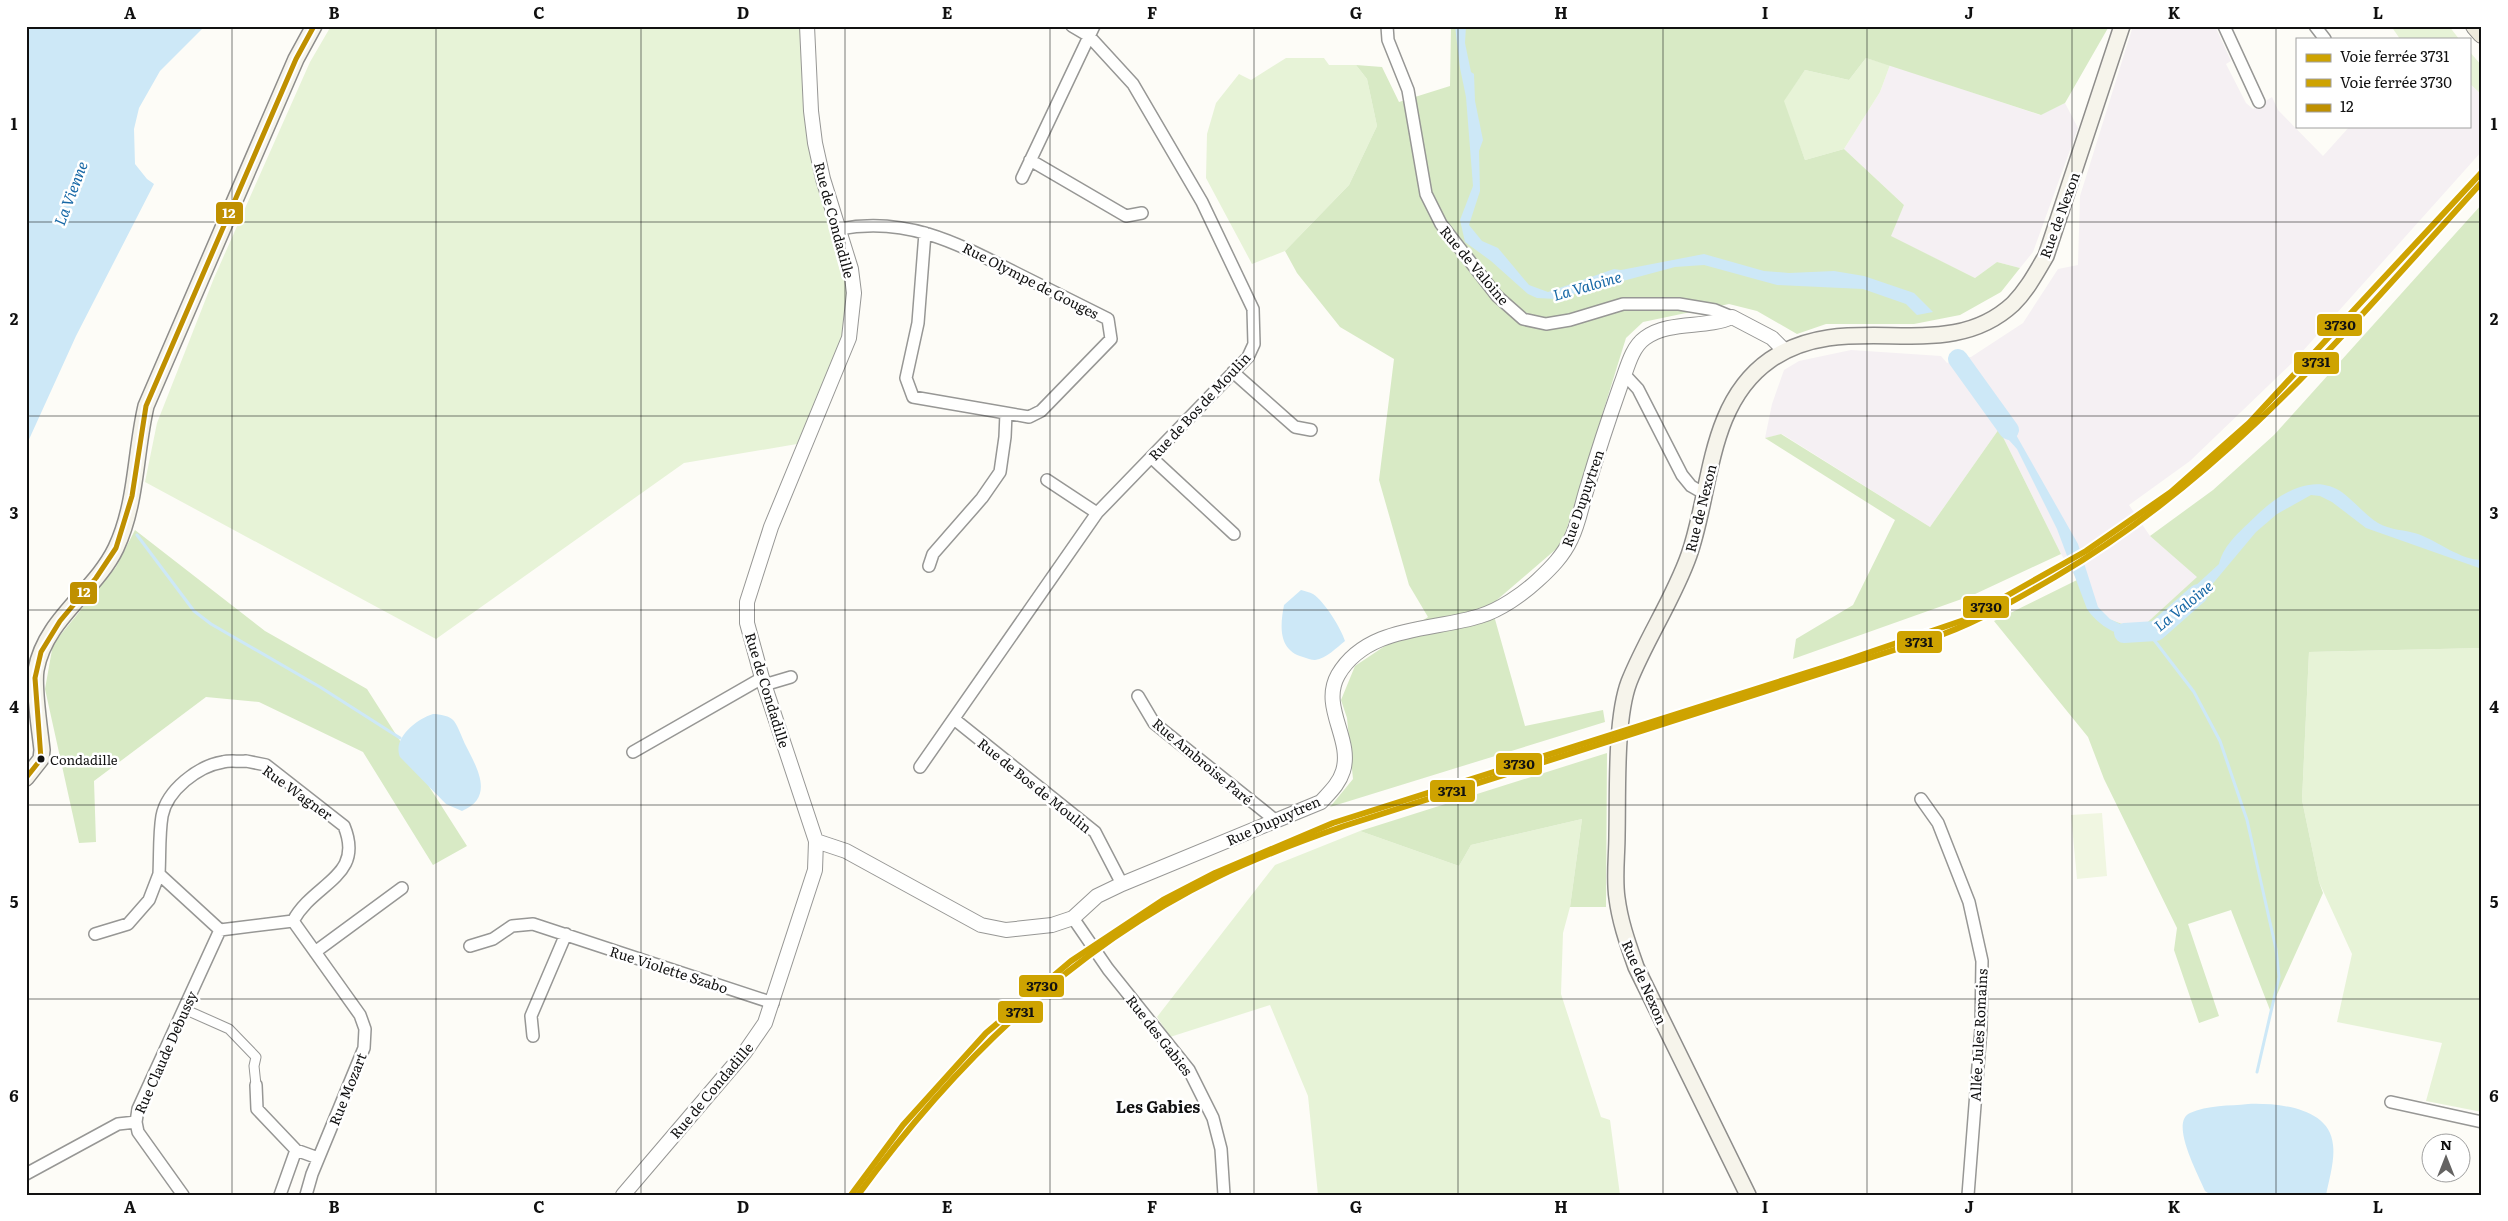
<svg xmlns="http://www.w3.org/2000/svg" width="2508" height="1221" font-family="Literata,serif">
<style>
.industrial{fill:#f5f0f3}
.green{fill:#e7f3d7}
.forest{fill:#d8eac5}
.pitch{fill:#f0f6e1}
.water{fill:#cde8f7}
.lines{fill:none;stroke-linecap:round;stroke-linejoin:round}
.stream{stroke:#cde8f7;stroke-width:3}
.river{stroke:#cde8f7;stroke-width:20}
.pedestrian-casing{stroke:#979795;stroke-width:11}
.minor-casing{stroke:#979795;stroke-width:14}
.tertiary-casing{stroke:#979795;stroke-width:16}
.secondary-casing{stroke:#8e8d8b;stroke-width:18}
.primary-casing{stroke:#858482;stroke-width:20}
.pedestrian{stroke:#fffffe;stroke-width:9}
.minor{stroke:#fffffe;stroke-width:11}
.tertiary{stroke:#fffffe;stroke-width:14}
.secondary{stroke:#f6f4eb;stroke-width:15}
.primary{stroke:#ede9dc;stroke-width:18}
.bus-1-casing{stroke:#fff;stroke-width:9}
.bus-1{stroke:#bf9000;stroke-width:5}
.rail-1-casing{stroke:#fff;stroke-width:10}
.rail-2-casing{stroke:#fff;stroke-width:10}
.rail-1{stroke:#cea301;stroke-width:6}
.rail-2{stroke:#cea301;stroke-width:6}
.grid{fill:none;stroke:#111;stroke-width:1;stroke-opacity:0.55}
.bus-dot{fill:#111;stroke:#fff;stroke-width:2}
.labels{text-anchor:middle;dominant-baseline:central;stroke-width:5;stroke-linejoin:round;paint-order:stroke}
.bus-label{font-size:13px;fill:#111;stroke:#fff;text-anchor:start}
.street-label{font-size:14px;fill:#111;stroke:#fff}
.water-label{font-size:15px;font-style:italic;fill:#1768a6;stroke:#fff}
.quarter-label{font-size:16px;font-weight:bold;fill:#111;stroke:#fff}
.line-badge{stroke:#fff;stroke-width:2}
.badge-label{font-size:14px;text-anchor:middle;font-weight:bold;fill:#fff}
.pale-badge-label{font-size:14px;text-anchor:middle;font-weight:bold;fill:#111}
.neatline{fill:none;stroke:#111;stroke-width:2}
.grid-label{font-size:16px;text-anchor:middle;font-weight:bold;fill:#111}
</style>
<rect width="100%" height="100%" fill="#fdfcf7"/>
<path class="industrial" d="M2133 26H2215L2231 61 2226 64 2246 103 2253 109 2272 97 2278 110 2323 156 2350 126H2469V83L2482 95V151L2293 362 2190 461 2129 505 2150 536 2198 577 2139 630 2100 616 2061 554 1999 429 1930 527 1782 434 1765 438 1772 404 1784 370 1799 361 1851 350 1941 356 1947 363 1964 357H1971L2023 323 2058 269 2078 265 2080 196Z
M1890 65 2040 115 2065 103 2078 128 2033 252 2020 268 1997 262 1975 278 1890 236 1904 205 1844 149 1880 92Z"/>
<path class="green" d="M331 26H800L806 116 846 273 849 299 846 331 797 444 684 463 436 639 145 482 157 423 214 278 310 62Z
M2391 26H2449L2459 39H2400Z
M2469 51 2482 66V95L2469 83Z
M1286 58H1324L1329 65H1356L1367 79 1377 126 1349 185 1285 251 1252 264 1206 178 1207 134 1216 103 1239 74 1251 80Z
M1866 58 1890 65 1880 92 1844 149 1805 160 1783 101 1805 70 1849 80Z
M2482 648V1112L2426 1101 2442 1043 2337 1022 2352 954 2319 882 2302 800 2309 652Z
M1582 819 1570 907 1563 933 1561 994 1601 1117 1610 1120 1620 1195H1318L1308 1096 1270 1005 1170 1037 1157 1017 1275 865 1360 831 1459 866 1471 845Z"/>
<path class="forest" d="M1451 26H2101L2108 28 2065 103 2041 115 1866 58 1849 80 1805 70 1784 101 1805 160 1844 149 1904 205 1891 236 1975 278 1997 262 2020 268 2001 292 1960 315 1914 324H1826L1797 334 1757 311 1729 304 1643 322 1626 338 1562 544 1491 605 1525 726 1603 710 1605 722 1330 807 1353 779 1347 718 1341 700 1355 666 1428 617 1409 585 1379 480 1394 359 1340 327 1297 273 1285 251 1349 185 1377 126 1367 79 1356 65 1382 67 1399 102 1450 86Z
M2482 204V648L2309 652 2302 800 2319 882 2323 893 2270 1010 2231 910 2188 924 2219 1016 2199 1023 2174 950 2177 928 2104 779 2088 737 1994 621 2077 580 2100 616 2139 630 2197 577 2150 536 2213 490 2274 435Z
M1999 429 2061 554 1973 595 1793 659 1796 639 1853 605 1895 520 1765 438 1781 434 1930 527Z
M135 530 265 631 367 689 467 846 433 865 363 752 259 702 206 697 94 781 96 842 79 843 45 689 53 644 116 567Z
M1607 753 1606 907H1570L1582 819 1471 845 1459 866 1360 831Z"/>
<path class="pitch" d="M2102 813 2107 876 2077 879 2071 815Z"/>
<path class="water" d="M31 26H205L160 71 139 108 134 129 135 164 147 179 154 184 76 336 26 446V38Z
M1455 26H1466L1465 43 1471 72 1474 74 1475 101 1483 140 1479 151 1480 191 1469 225 1482 241 1498 248 1529 285 1548 292 1614 269 1621 270 1704 254 1764 271 1789 273 1834 271 1864 276 1914 293 1933 312 1917 315 1906 304 1863 289 1777 285 1704 265 1675 267 1556 299 1537 298 1528 294 1491 261 1465 242 1460 220 1473 186 1466 97 1460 68Z
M1998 403 2078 544 2098 607 2110 619 2128 628 2145 629 2155 623 2219 564C2224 543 2243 529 2258 514 2280 493 2314 472 2343 493 2355 502 2365 515 2378 523 2389 530 2406 530 2418 534 2438 541 2460 560 2482 560V569L2366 528 2332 502 2320 496 2311 495 2277 514 2256 532 2210 587 2145 637C2122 639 2100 628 2087 609L2057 529 2017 449 1999 429 1991 408Z
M1301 590C1304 591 1310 592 1313 594 1324 601 1341 628 1345 641 1336 648 1327 658 1315 660 1311 660 1307 658 1303 657 1278 650 1280 626 1284 605Z
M433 714C440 714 450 716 454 721 459 728 462 738 466 746 477 768 495 797 462 811L446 804 400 757C392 738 417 719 433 714Z
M2248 1104C2277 1103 2330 1107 2333 1145 2335 1160 2329 1180 2326 1195H2211L2205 1191C2199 1176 2169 1122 2190 1113 2207 1105 2230 1106 2248 1104Z"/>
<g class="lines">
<path class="stream" d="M137 535 194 611 211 624 320 687 400 738
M2148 632 2194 692 2220 741 2247 820 2276 949 2279 977 2257 1072"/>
<path class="river" d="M1958 359 2009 430
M2124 633 2156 631 2198 594"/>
<g class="pedestrian-casing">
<path id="pedestrian" d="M184 1009 229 1029 256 1057 254 1066 256 1085"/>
</g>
<g class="minor-casing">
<path id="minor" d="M1387 26 1388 40 1408 90 1426 194 1441 224 1497 296 1523 319 1546 324 1570 320 1623 304H1679L1715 310 1732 317
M2224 26 2259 102
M2315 26 2325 39
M1030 160 1126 216 1142 213
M1022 178 1094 26
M839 229C905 216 955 242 1012 271 1044 287 1076 303 1108 319L1111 339 1041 411 1029 417 913 397 906 378 918 323 925 233
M1233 372 1295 427 1311 430
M1625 375 1638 389 1682 475 1691 486 1705 494
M1152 458 1234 534
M1047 480 1097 513
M929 566 933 554 982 498 1000 472 1005 437 1006 413
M764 685 791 677
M1138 696 1154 723 1275 820
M954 719 1095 832 1122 884
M633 752 762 678
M246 761 266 765 344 826C365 877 314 882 293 921L220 930 159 874C160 855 159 834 162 816 167 790 198 766 223 762 230 760 239 762 246 761Z
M920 767 1097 513 1248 357 1254 344 1253 309 1202 202 1133 84 1089 36 1072 26
M1921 799 1938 823 1969 902 1982 961 1981 1028 1968 1195
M1073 918 1108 969 1189 1070 1213 1118 1221 1149 1224 1195
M293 921 360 1015 365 1029 364 1048 312 1174 306 1195
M95 934 128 924 149 900 159 874
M470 946 493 939 512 926 533 924 773 1003
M315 952 402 888
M533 1036 531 1016 566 934
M256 1085 257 1109 296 1150
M2391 1102 2482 1122
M26 1174 118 1124 136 1122
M183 1195 138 1132 136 1122 138 1109 220 930
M280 1195 296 1150 318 1158"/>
</g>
<g class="tertiary-casing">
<path id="tertiary" d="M816 841 846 851 981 925 1006 930 1052 925 1073 918 1097 896 1122 884 1321 802C1330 792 1339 784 1343 771 1353 739 1320 707 1338 675 1367 625 1433 631 1480 616 1500 610 1523 594 1538 580 1551 568 1563 556 1571 539 1579 523 1582 503 1588 485 1598 451 1609 418 1621 384 1627 369 1631 348 1645 338 1670 320 1705 329 1732 317L1772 338 1785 351
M623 1195 745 1052 765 1023 815 870 816 841 762 678 747 623V602L771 527 849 338 854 293 851 269 823 179 815 143 811 111 807 26"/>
</g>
<g class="secondary-casing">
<path id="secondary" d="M26 778 41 759 42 750C40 730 33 688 36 670 45 619 95 592 116 548 137 503 135 453 146 406L296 59 314 26
M1748 1195 1636 967C1628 944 1620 922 1617 898 1614 878 1617 856 1617 835 1618 794 1615 719 1629 682 1646 639 1674 598 1689 555 1712 490 1707 404 1770 360 1848 306 1944 368 2013 304 2027 290 2036 273 2046 256L2122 26"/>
</g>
<g class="primary-casing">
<path id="primary" d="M2475 26 2482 34"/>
</g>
<use href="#pedestrian" class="pedestrian"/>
<use href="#minor" class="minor"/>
<use href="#tertiary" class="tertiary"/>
<use href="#secondary" class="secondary"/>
<use href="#primary" class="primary"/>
<g class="bus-1-casing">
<path id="bus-1" d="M26 778 41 759 35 678 41 652 60 621 96 578 116 548 132 496 146 406 296 59 314 26"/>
</g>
<use href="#bus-1" class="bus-1"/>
<g class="rail-1-casing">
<path id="rail-1" d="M858 1195C954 1063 1070 949 1217 877 1258 857 1301 841 1344 826L1941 635C1981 620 2019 598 2055 577 2230 474 2348 329 2482 182"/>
</g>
<g class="rail-2-casing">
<path id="rail-2" d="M851 1195 903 1125 986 1033 1071 961 1163 900 1215 873 1333 823 1844 661 1964 620 2086 551 2171 492 2249 423 2482 172"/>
</g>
<use href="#rail-1" class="rail-1"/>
<use href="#rail-2" class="rail-2"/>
</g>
<path class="grid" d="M232 26V1195M436 26V1195M641 26V1195M845 26V1195M1050 26V1195M1254 26V1195M1458 26V1195M1663 26V1195M1867 26V1195M2072 26V1195M2276 26V1195M26 222H2482M26 416H2482M26 610H2482M26 805H2482M26 999H2482"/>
<circle class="bus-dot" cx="41" cy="759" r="4.5"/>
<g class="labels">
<g class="bus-label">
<text x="50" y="759">Condadille</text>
</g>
<g class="street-label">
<text transform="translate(2059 215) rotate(-70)">Rue de Nexon</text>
<text transform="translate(835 220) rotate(75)">Rue de Condadille</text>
<text transform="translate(1475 265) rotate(50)">Rue de Valoine</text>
<text transform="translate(1031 280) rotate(27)">Rue Olympe de Gouges</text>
<text transform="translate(1199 406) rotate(-47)">Rue de Bos de Moulin</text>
<text transform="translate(1582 498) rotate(-71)">Rue Dupuytren</text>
<text transform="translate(1700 508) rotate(-76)">Rue de Nexon</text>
<text transform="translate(768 690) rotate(73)">Rue de Condadille</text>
<text transform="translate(1203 761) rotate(40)">Rue Ambroise Paré</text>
<text transform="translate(1035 785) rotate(39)">Rue de Bos de Moulin</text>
<text transform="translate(298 792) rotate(36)">Rue Wagner</text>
<text transform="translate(1273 820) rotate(-24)">Rue Dupuytren</text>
<text transform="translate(669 969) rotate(18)">Rue Violette Szabo</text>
<text transform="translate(1645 982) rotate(66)">Rue de Nexon</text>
<text transform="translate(1160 1035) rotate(52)">Rue des Gabies</text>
<text transform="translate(1978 1035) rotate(-87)">Allée Jules Romains</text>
<text transform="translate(165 1052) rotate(-66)">Rue Claude Debussy</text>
<text transform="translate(347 1089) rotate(-68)">Rue Mozart</text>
<text transform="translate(711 1090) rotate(-50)">Rue de Condadille</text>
</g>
<g class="water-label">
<text transform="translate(70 193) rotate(-69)">La Vienne</text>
<text transform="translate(1587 285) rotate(-16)">La Valoine</text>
<text transform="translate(2183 605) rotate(-39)">La Valoine</text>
</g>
<g class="quarter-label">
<text x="1158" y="1106">Les Gabies</text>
</g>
</g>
<g class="line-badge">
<rect x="215" y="201" width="29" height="24" rx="5" fill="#bf9000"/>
<rect x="2316" y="313" width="47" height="24" rx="5" fill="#cea301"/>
<rect x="2293" y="351" width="47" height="24" rx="5" fill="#cea301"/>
<rect x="69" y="581" width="29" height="24" rx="5" fill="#bf9000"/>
<rect x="1962" y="595" width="48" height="24" rx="5" fill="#cea301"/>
<rect x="1896" y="630" width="47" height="24" rx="5" fill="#cea301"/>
<rect x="1495" y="752" width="48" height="24" rx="5" fill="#cea301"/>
<rect x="1429" y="779" width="47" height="24" rx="5" fill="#cea301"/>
<rect x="1018" y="974" width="47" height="24" rx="5" fill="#cea301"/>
<rect x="997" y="1000" width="47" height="24" rx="5" fill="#cea301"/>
</g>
<g class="badge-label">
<text x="229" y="218">12</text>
<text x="84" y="597">12</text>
</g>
<g class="pale-badge-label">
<text x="2340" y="330">3730</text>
<text x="2316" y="367">3731</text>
<text x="1986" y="612">3730</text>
<text x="1919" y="647">3731</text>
<text x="1519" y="769">3730</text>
<text x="1452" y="796">3731</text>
<text x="1042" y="991">3730</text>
<text x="1020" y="1017">3731</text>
</g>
<rect width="2508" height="1221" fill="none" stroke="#ffffff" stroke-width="55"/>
<rect x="2296" y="38" width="175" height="90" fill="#ffffff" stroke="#a0a0a0"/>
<rect x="2306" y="54" width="25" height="8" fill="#cea301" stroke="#a0a0a0"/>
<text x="2340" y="62" font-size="15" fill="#111111">Voie ferrée 3731</text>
<rect x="2306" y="79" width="25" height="8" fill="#cea301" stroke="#a0a0a0"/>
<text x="2340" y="88" font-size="15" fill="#111111">Voie ferrée 3730</text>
<rect x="2306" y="104" width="25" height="8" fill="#bf9000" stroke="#a0a0a0"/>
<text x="2340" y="112" font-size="15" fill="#111111">12</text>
<g transform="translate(2446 1158)"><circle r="24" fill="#ffffff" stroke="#a0a0a0"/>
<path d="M0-4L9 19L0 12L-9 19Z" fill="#646362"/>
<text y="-8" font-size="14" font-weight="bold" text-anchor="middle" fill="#111111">N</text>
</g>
<rect x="28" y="28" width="2452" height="1166" class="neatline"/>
<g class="grid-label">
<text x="130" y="19">A</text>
<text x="334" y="19">B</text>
<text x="539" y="19">C</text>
<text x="743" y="19">D</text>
<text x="947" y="19">E</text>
<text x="1152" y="19">F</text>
<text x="1356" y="19">G</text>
<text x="1561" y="19">H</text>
<text x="1765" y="19">I</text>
<text x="1969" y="19">J</text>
<text x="2174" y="19">K</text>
<text x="2378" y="19">L</text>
<text x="14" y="130">1</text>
<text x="2494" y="130">1</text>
<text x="14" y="325">2</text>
<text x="2494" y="325">2</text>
<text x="14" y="519">3</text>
<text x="2494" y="519">3</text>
<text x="14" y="713">4</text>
<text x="2494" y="713">4</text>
<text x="14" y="908">5</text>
<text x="2494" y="908">5</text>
<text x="14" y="1102">6</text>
<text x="2494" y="1102">6</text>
<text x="130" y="1213">A</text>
<text x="334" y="1213">B</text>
<text x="539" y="1213">C</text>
<text x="743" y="1213">D</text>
<text x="947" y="1213">E</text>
<text x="1152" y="1213">F</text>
<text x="1356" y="1213">G</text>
<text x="1561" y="1213">H</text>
<text x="1765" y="1213">I</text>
<text x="1969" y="1213">J</text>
<text x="2174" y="1213">K</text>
<text x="2378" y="1213">L</text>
</g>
</svg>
